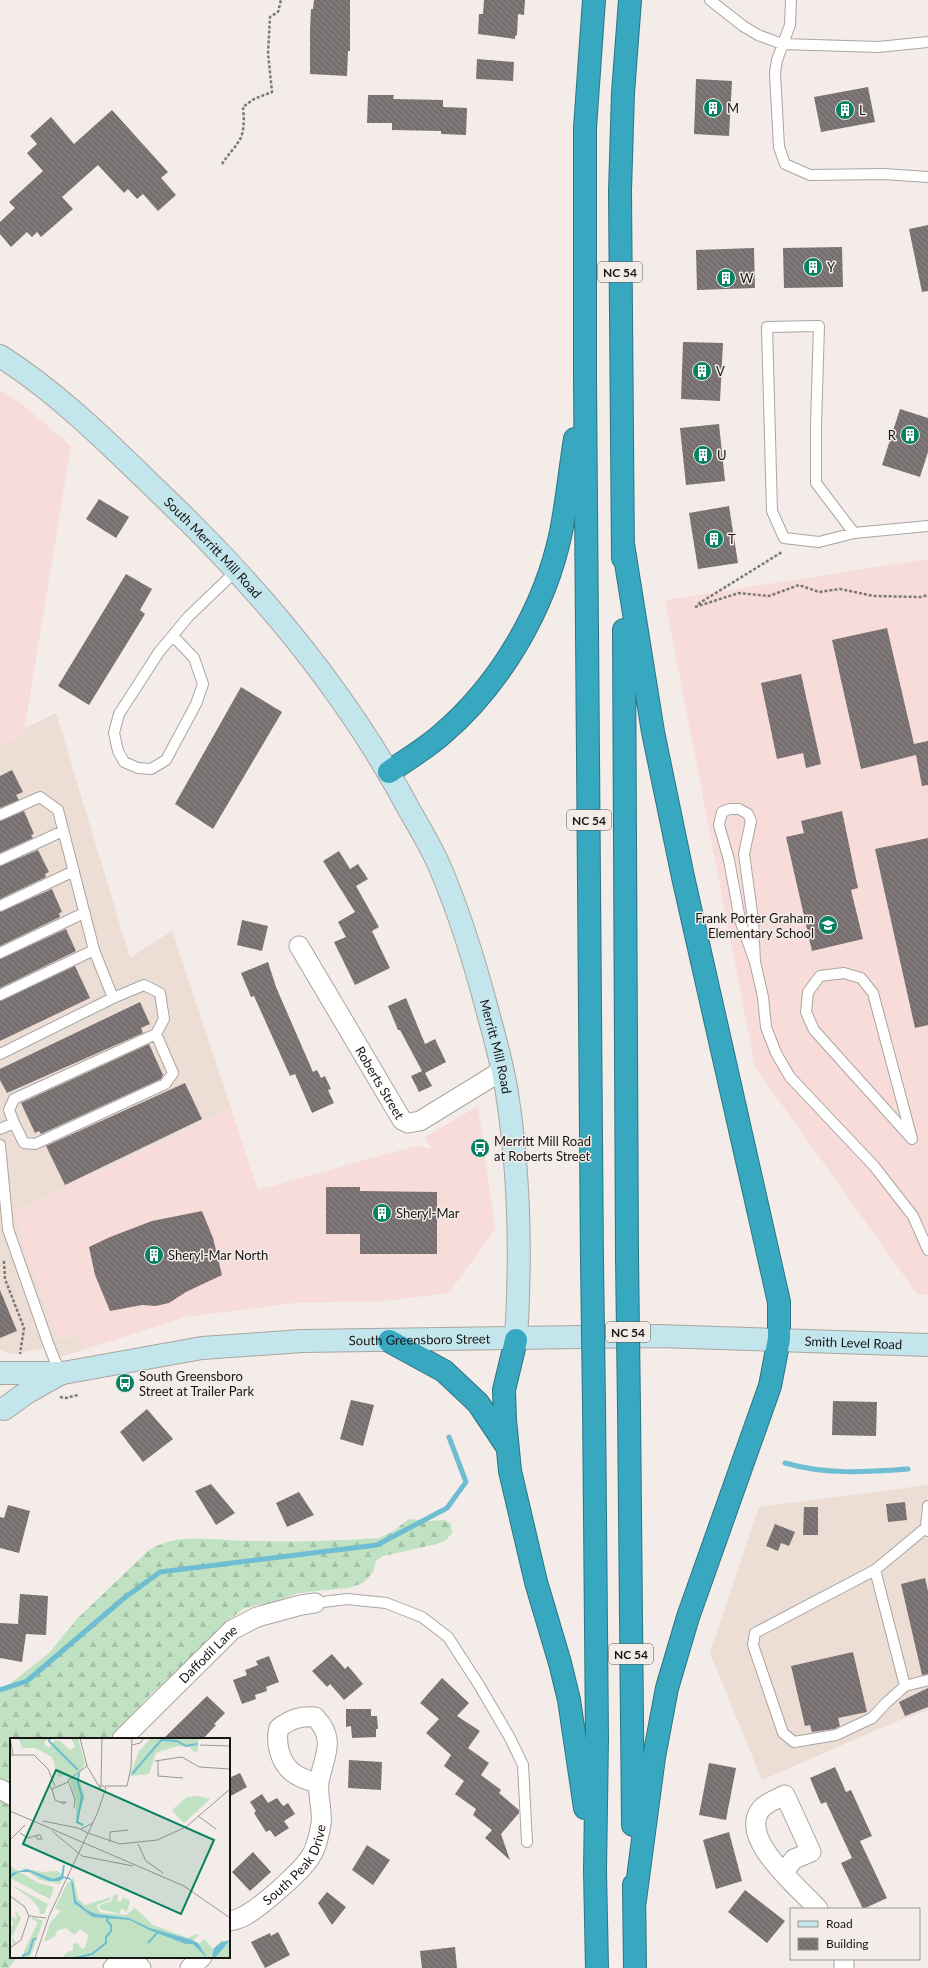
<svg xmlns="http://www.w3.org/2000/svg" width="928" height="1968" font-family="Lato,sans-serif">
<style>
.built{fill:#ecddd5}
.education{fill:#f7dcd9}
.forest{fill:url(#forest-firs)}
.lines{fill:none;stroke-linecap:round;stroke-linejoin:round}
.stream{stroke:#6ebdd3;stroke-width:5}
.building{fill:url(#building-back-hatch)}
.lane-casing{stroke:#aba5a1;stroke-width:12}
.street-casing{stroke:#aba5a1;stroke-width:21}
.secondary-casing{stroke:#aba5a1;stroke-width:24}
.highway-casing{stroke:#2d7584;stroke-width:24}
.path{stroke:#7c7875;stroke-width:2.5;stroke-dasharray:3 2;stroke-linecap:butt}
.lane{stroke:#fff;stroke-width:10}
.street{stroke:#fff;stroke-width:19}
.secondary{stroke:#c3e5ec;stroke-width:22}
.highway{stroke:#38a8c0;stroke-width:22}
.highway-bridge-casing{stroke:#2d7584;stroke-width:24;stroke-linecap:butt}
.highway-bridge{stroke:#38a8c0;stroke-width:22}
.labels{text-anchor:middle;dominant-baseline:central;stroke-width:3;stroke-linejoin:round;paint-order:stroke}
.shield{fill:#f3ece8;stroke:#5a5654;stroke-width:1}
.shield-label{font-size:12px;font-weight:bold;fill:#181614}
.poi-label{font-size:13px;fill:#181614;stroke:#f3ece8;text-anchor:start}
.street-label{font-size:13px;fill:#181614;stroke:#f3ece8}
.inset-river{fill:none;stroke:#6ebdd3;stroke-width:2}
.inset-road{fill:none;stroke:#9b9693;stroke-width:1}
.view{fill:#078161;fill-opacity:0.15;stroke:#078161;stroke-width:2}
.inset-edge{fill:none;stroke:#181614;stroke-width:2}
</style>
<defs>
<pattern id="forest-firs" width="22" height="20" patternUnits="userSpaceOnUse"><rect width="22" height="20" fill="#c0e1c2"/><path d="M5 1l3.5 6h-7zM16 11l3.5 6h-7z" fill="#a4c0a6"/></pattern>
<pattern id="building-back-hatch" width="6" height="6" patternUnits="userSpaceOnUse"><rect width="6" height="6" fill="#7f7777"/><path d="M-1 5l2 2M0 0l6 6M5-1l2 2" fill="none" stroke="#676160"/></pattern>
</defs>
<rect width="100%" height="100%" fill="#f3ece8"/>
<path class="built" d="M56 713 130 958 172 931 231 1108 16 1211 59 1341 78 1335 83 1350 60 1357 55 1346 13 1354 0 1350V737L32 725Z
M928 1485V1710L895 1722 762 1780 710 1653 759 1507Z"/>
<path class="education" d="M0 390 19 402 71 446 23 737 0 745Z
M928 559V1295L917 1294 755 1067 665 600Z
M478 1106 495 1229 449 1293 384 1301 295 1303 185 1317 83 1350 78 1335 59 1341 22 1243 16 1211 231 1108 258 1190 408 1148 417 1146 432 1149 425 1137Z"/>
<path class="forest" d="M409 1519 429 1521 444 1520 451 1524 452 1533 446 1540 437 1544 383 1556 376 1561 373 1572 363 1583 348 1588 298 1593 270 1604 256 1605 243 1609 226 1622 207 1643 150 1695 109 1739H11V1957H17L9 1968H0V1689L11 1683 49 1653 78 1618 148 1551C177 1531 216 1541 249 1541 292 1542 336 1541 379 1538L392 1532Z"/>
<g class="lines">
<path class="stream" d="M785 1463C826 1475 867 1472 908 1469
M0 1690 27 1681 123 1599 160 1572 377 1545 447 1508 466 1482 449 1437"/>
</g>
<path class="building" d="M314 0H350V51H348L347 76 310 74V29L311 9H313Z
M484 0H525L524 15 518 14 517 35 515 36V39L478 34 479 14H483Z
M477 59 514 62 513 81 476 79Z
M696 79 732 81 729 136 694 134Z
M868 87 875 122 821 132 814 97Z
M368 95H394L393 99 443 100V107L467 108 466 135 441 134V131L392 130V123H367Z
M112 110 168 172 161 178 176 195 158 211 143 194 137 199 128 189 124 193 98 165 62 197 73 209 41 237 37 232 32 237 27 232 11 247 0 234V222L15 208 9 202 43 171 27 153 37 144 30 136 51 117 74 144Z
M928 225V291L922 292 909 229Z
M842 247 843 287 784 288 783 248Z
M754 248 755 288 697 290 696 250Z
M683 342 723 343 720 401 681 399Z
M900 409 928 418V452L920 477 882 465Z
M719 424 725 481 686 485 680 428Z
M99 499 129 517 116 538 86 519Z
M729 506 738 563 698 569 689 513Z
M126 574 152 589 140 610 145 614 89 705 58 686Z
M887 628 914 744 928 741V785L922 786 916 755 861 769 832 640Z
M801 674 821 764 806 768 803 753 777 759 761 683Z
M241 687 282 712 213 829 175 804Z
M12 770 23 792 16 795 19 800 0 808V776Z
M24 811 34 834 31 835 33 838 0 853V821Z
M842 811 858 888 851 890 863 939 812 951 786 837 804 833 801 821Z
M928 838V1025L915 1028 875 849Z
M38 850 49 872 45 874 46 877 0 899V866Z
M339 851 350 869 358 864 368 879 356 886 379 927 372 931 390 968 355 985 334 942 346 937 338 922 355 912 323 861Z
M52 889 62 912 59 913 60 917 0 946V912Z
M242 920 268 926 262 951 237 945Z
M66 929 76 951 0 988V959Z
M268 962 276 987 313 1072 317 1070 321 1078 325 1076 331 1089 328 1090 334 1103 312 1113 295 1074 290 1076 254 996 251 997 241 973Z
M75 966 90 998 0 1041V1001Z
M406 998 425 1044 435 1039 446 1062 425 1073 432 1086 419 1092 411 1076 422 1071 400 1030H398L388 1006Z
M140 1002 150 1024 141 1028 143 1033 7 1093 0 1080V1069Z
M149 1044 163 1075 161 1079 41 1134 39 1131 35 1133 21 1103Z
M185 1083 202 1119 65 1185 46 1146Z
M326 1187H360V1191L437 1192V1254H360V1234H326Z
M202 1211 213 1238 222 1275 186 1292 169 1303 156 1306 142 1305 110 1311 95 1275 89 1247 110 1237 152 1221Z
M0 1290 17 1331 0 1338Z
M351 1400 374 1405 363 1446 340 1439Z
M833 1401 877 1402 876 1436 832 1435Z
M147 1409 173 1439 143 1462 120 1432Z
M211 1484 235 1513 216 1525 195 1491Z
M299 1492 314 1515 287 1527 276 1503Z
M905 1502 907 1520 888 1522 886 1504Z
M8 1505 30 1511 19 1553 0 1548V1517L4 1518Z
M804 1507H818V1535H803Z
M775 1524 795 1532 789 1546 781 1543 778 1551 766 1546Z
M925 1578 928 1591V1674L922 1675 901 1584Z
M20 1594 48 1596 46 1635 26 1634 22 1662 0 1658V1623L18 1624Z
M853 1652 867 1712 838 1718 840 1726 834 1729 812 1732 810 1725 805 1726 791 1666Z
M332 1654 345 1669 348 1666 363 1684 344 1700 330 1684 327 1687 312 1671Z
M269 1656 279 1682 266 1687 267 1691 255 1695 256 1699 242 1704 233 1680 247 1675 245 1670 258 1665 256 1661Z
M442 1678 469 1703 457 1716 480 1731 468 1748 489 1763 481 1775 501 1790 499 1793 519 1810V1813L501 1834 510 1860 485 1838 492 1830 473 1815 476 1809 455 1794 464 1781 444 1766 451 1755 426 1733 439 1719 420 1703Z
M928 1688V1707L905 1716 899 1702Z
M207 1696 225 1713 214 1724 216 1725 203 1739H163Z
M346 1709H371V1716H377L378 1729H376V1737L352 1738 351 1726 346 1727Z
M349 1760 382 1762 381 1790 348 1788Z
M709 1763 736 1768 726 1820 699 1815Z
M835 1767 846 1792 851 1790 872 1836 860 1841 887 1898 863 1909 841 1863 852 1858 826 1802 821 1804 810 1778Z
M240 1773 247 1787 229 1797V1778Z
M262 1794 268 1803 277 1798 283 1806 288 1803 295 1814 284 1821 289 1828 275 1837 270 1830 266 1832 254 1813 256 1811 250 1802Z
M729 1832 742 1881 716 1889 703 1840Z
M367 1845 390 1860 373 1885 352 1870Z
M253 1852 271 1872 250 1891 232 1872Z
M745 1890 785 1921 767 1943 728 1912Z
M327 1892 346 1907 332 1925 318 1903Z
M278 1932 290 1955 265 1968 251 1942 270 1933 271 1936Z
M455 1947 457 1968H422L420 1951Z"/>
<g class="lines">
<g class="lane-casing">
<path id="lane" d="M710 0 743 26 758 35 782 44 878 47 928 42
M791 0 790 25 777 60 775 73 779 147 785 164 810 175 884 174 928 177
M819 326 816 425V483L854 533 819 542 784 538 772 511 767 327Z
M854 533 928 526
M173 636 194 658 203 684 196 704 166 760 151 769 138 768 124 762 118 751 114 733 119 714 159 652 188 617 237 570
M0 815 40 797 58 810 94 950
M0 860 63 831
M0 906 74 871
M0 953 84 913
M755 962 753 920 744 854 751 821 748 814 739 809H730L722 812 719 825 729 860 740 920 755 962 763 997 766 1027 776 1053 790 1077 874 1166 913 1216 928 1250
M844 973 861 978 873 993 912 1139 814 1030 806 1012 808 992 820 976Z
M0 995 94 950 113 998 0 1054
M14 1123 9 1110 14 1099 156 1034 164 1019 160 993 144 985 113 998
M0 1129 14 1123 24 1143 35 1144 165 1084 173 1073 156 1034
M0 1145 8 1229 48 1343 55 1361 63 1373
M928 1506 926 1527 928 1531
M928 1526 875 1570 755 1633 753 1645 783 1733 794 1742 836 1735 872 1718 886 1703 905 1686 928 1680
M875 1570 905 1686
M315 1603 347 1599 386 1603 422 1617 448 1637 479 1685 510 1738 523 1765 527 1842"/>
</g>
<g class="street-casing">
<g id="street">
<path id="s1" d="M299 946 402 1120 408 1123 420 1121 503 1070"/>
<path id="s2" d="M122 1739 232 1630 257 1617 301 1605 315 1603"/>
<path d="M0 1789 11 1795"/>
<path d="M783 1873 794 1859 811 1852 785 1795C777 1799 767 1802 761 1809 737 1839 801 1889 818 1909"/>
<path id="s3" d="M229 1921C235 1920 241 1918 246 1915 262 1906 302 1871 311 1856 317 1847 319 1835 321 1824 323 1810 317 1796 319 1782 324 1755 337 1740 315 1717 300 1716 291 1719 279 1728 275 1742 280 1762 292 1772 299 1778 310 1781 319 1784"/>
<path d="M129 1957 141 1968"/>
<path d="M113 1968 124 1957"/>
<path d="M190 1968 202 1957"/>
<path d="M844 1968V1959"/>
</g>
</g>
<g class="secondary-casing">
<g id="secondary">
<path id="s4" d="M0 356C63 396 115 450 168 501 264 593 349 696 411 813 421 830 431 847 439 865 459 911 474 960 487 1009 495 1039 504 1069 508 1100 520 1180 521 1260 516 1340"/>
<path id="s5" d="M0 1373H63L202 1348 302 1341 659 1336 928 1345"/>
<path d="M4 1409 26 1393 60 1374"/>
</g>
</g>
<g class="highway-casing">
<path id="highway" d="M623 544 653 732 683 877 779 1302V1339L770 1386 688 1617 667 1688 654 1757 635 1900
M623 558 620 191 623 93 630 0
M624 630 627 1257
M389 772C406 760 425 749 441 735 501 684 545 608 561 532 567 501 570 470 575 439
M592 1262 585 378V128L594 0
M516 1340 504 1390 505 1420 510 1471 536 1582 560 1663 569 1700 585 1808
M389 1341 444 1371 478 1403 506 1445
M594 1404 597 1739 595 1871 597 1968
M629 1407 633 1825
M634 1885 635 1968"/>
</g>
<path class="path" d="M222 164C227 156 234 149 239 141 245 132 244 117 243 107L254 99 272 92 268 53 270 17 278 12 281 0
M698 604 782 552
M695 607 739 593 769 596 799 585 819 592 840 589 874 596 921 597 928 595
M4 1261 5 1279 24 1328 20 1354
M60 1397 66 1398 78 1395"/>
<use href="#lane" class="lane"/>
<use href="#street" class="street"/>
<use href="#secondary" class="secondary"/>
<use href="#highway" class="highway"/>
<g class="highway-bridge-casing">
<path id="highway-bridge" d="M627 1257 629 1407
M592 1262 594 1404"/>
</g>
<use href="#highway-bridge" class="highway-bridge"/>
</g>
<defs>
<g id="building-disc" transform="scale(1)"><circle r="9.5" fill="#078161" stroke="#f3ece8"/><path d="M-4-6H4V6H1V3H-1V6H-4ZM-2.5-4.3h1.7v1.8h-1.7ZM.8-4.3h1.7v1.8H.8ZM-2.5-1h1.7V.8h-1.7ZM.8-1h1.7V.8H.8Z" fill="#fff"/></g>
<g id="school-disc" transform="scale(1)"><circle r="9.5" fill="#078161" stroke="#f3ece8"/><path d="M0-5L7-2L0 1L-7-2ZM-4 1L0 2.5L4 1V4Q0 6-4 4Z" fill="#fff"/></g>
<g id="bus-disc" transform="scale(1)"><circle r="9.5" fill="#078161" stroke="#f3ece8"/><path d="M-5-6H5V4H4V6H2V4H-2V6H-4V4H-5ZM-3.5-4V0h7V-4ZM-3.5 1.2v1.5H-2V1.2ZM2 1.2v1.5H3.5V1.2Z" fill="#fff"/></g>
</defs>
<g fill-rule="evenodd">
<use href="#building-disc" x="713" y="108"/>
<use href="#building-disc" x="845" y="110"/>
<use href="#building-disc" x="813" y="267"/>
<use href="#building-disc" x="726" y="278"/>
<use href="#building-disc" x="702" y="371"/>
<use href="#building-disc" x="910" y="435"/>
<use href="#building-disc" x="703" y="455"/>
<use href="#building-disc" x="714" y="539"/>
<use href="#school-disc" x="828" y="925"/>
<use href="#bus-disc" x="480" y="1148"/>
<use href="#building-disc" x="382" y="1213"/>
<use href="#building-disc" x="154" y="1255"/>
<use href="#bus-disc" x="125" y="1383"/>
</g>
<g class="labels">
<g class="shield">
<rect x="598" y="262" width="44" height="20" rx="3"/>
<rect x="567" y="810" width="44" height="20" rx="3"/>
<rect x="606" y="1322" width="44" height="20" rx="3"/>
<rect x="609" y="1644" width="44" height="20" rx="3"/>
</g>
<g class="shield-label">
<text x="620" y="272">NC 54</text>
<text x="589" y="820">NC 54</text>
<text x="628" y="1332">NC 54</text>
<text x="631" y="1654">NC 54</text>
</g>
<g class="poi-label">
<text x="727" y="108">M</text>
<text x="859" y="110">L</text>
<text x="827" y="267">Y</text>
<text x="740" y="278">W</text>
<text x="716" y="371">V</text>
<text x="896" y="435" text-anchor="end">R</text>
<text x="717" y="455">U</text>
<text x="728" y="539">T</text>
<text x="814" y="918" text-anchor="end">Frank Porter Graham<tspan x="814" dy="15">Elementary School</tspan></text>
<text x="494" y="1141">Merritt Mill Road<tspan x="494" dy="15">at Roberts Street</tspan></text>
<text x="396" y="1213">Sheryl-Mar</text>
<text x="168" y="1255">Sheryl-Mar North</text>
<text x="139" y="1376">South Greensboro<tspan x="139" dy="15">Street at Trailer Park</tspan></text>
</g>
<g class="street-label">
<text stroke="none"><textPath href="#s4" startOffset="287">South Merritt Mill Road</textPath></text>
<text stroke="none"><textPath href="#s4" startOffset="869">Merritt Mill Road</textPath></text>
<text stroke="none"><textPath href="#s1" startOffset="159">Roberts Street</textPath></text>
<text stroke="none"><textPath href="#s5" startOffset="422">South Greensboro Street</textPath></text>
<text stroke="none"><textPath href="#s5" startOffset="856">Smith Level Road</textPath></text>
<text stroke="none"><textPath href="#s2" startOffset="121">Daffodil Lane</textPath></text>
<text stroke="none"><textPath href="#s3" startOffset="90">South Peak Drive</textPath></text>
</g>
</g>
<g transform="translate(10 1738)">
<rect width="220" height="220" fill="#f3ece8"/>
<path d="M58 144 61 146 50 166 155 220H142L45 170Z" fill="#c0e1c2"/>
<path d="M9 0H42L36 2 34 6 39 10 44 3 49 2 60 12 65 9 61 0H68L75 26 68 39 75 59 66 84V64L59 39 53 37 49 40 42 19 25 10H12ZM141 0H189L188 13 184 14 180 9 167 8 146 15 139 36 120 38 129 13ZM0 128 28 145 44 149 40 161 0 140ZM12 130 33 134 47 133 54 137 50 146 30 142ZM63 138 68 161 75 167 101 159 100 162 87 167 88 172 92 175 116 177 125 170 143 187 178 200 186 196 189 197 165 220H155L50 166ZM0 146 38 166 34 176H30L29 170 21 161ZM5 172 11 180 2 199 6 205 3 207 0 189 3 187 1 179 7 181ZM51 173 142 220H52L56 215 63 212V206L67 205 72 211 75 209 79 197 70 191 64 197 56 190 48 192 44 199 34 204 40 185ZM22 179 33 183 20 220H14V213L28 184 22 181ZM194 201 203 211 212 202 220 209V220H175Z" fill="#c0e1c2"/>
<path d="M188 58 200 61 174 85 162 72 177 59ZM104 156 108 157 107 163 111 164 113 159 120 163 117 174 111 170 110 176 90 171V167L102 163ZM73 169 87 182 120 183 186 207 196 220H64V214L76 211 84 201ZM220 204V220H205L213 206Z" fill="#c0e1c2"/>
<path d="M17 131 43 141 52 138 60 140 63 144 66 163 77 172 86 176 119 180 140 190 182 202 188 205 197 220 183 206H176L139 192 120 182 83 179 64 165 61 142 54 140 49 143H39L20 134H9L0 140 2 135ZM220 202 205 220H202L204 210 212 204Z" fill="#6ebdd3"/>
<path class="inset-river" d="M40 0 39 3 68 32M152 2 167 3 176 8 187 6M69 35 68 44 72 59 67 84 73 87M122 36 153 0M52 139 54 127M138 205 148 194M12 218 19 215 23 202 26 200M65 220 82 216 96 205V199L101 193V187L97 183 98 179"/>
<path class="inset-road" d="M0 0 3 17M70 0 77 28 90 50M122 7 130 5 134 0M190 7 220 8M0 17H24L38 31 45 48M145 23 172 19 189 29 220 31M148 23V38L173 40M91 47 92 0M95 48H117L121 29 122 0M42 52 39 46 43 42M50 64H56L54 66 45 62 42 51 58 44M64 70 65 62 58 42 77 28M0 73 174 148 220 180M188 78 206 91M33 83 68 90 78 95M71 91 83 85M42 93 72 118 123 128M10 95 18 100 28 97H30L32 101H27L26 98M78 95 110 106 147 102 176 89 220 51M0 102 15 87M100 104V94L118 92M128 106 136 123 153 135M52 123 63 129M0 158 15 169 19 178 11 202 0 210M19 178 36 180M25 220 39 178 87 76 96 50 91 47 90 51 94 52"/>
<path class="view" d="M46 32 204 102 171 176 13 106Z"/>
<rect width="220" height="220" class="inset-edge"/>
</g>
<rect x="790" y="1908" width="130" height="52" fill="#f3ece8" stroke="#9b9693"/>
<rect x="798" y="1921" width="20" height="6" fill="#c3e5ec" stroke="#9b9693"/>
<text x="826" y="1928" font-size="12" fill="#181614">Road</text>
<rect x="798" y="1938" width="20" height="12" fill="url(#building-back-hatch)" stroke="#9b9693"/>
<text x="826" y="1948" font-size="12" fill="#181614">Building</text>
</svg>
